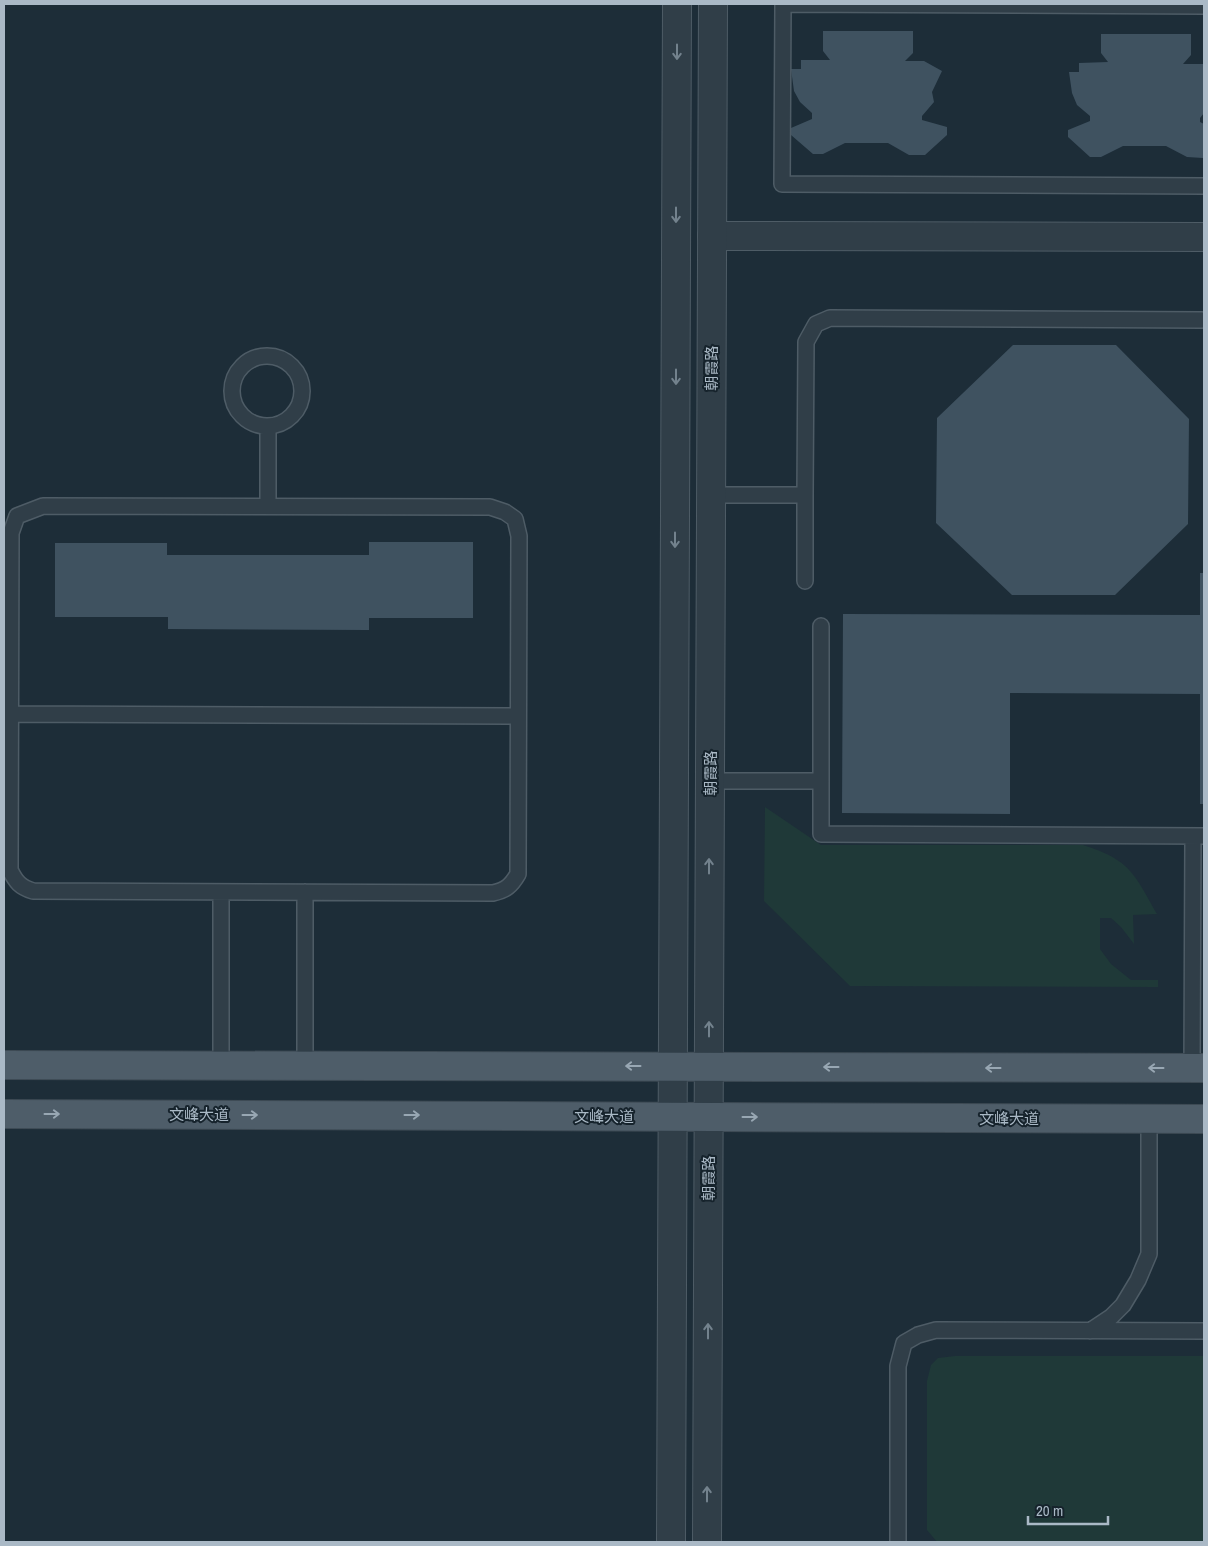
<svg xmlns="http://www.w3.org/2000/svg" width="1208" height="1546" font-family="'Archivo Narrow','Noto Sans SC',sans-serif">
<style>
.green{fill:#1f3938}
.building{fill:#3f5260}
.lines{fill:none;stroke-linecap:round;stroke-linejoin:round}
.service-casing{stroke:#4e5c66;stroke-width:18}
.minor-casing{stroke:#4e5c66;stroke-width:30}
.tertiary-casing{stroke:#4e5c66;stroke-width:30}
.primary-casing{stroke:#3d4a54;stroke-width:30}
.service{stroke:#303e48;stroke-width:15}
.minor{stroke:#303e48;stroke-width:28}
.tertiary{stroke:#303e48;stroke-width:28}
.primary{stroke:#4e5d69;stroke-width:28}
.oneway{stroke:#73828d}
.oneway2{stroke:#98a7b3}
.labels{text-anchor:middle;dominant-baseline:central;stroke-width:4;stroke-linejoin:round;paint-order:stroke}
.street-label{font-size:15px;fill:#aab9c6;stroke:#16232c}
</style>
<rect width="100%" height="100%" fill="#1d2d38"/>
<path class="green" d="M765 807 821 845H1083C1130 860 1134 873 1157 914L1133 915 1134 944 1121 927 1111 918H1100V949L1111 964 1131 980H1158V987L850 986 764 901Z
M955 1356H1204V1542H937L927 1530V1381L931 1365 938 1358Z"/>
<path class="building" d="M823 31H913V53L905 61H924L942 71 932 92 934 102 922 116V120L947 127V135L925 155H909L888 143H845L823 154H813L791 135V128L812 119V113L800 102 794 91 791 69H801V60H830L823 51Z
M1101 34H1191V55L1183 64H1204V113L1200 118V122L1204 124V156L1203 158 1187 157 1166 146H1123L1101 157H1090L1068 137V130L1090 121V116L1077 105 1072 93 1069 72H1079V63L1108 62 1101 53Z
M1013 345H1116L1189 419 1188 524 1115 595H1012L936 523 937 418Z
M369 542H473V618H369V630L168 629V617H55V543H167V555H369Z
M1200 573H1204V804H1200V694L1010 693V814L842 813 843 614 1200 615Z"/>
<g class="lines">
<g class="service-casing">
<path id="service" d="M783 4 782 184 1204 186
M783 4 1204 6
M232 391a35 35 0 1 1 70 0a35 35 0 1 1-70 0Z
M268 426V506
M711 495H805L806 342 816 324 830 318 1202 320
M43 506 490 507 505 512 515 519 519 536 518 874C511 886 506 890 493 893L33 891C20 887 16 882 10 870L11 533 17 516Z
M805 581V495
M821 626V834L1204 836
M11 714 518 716
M710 781H821
M221 1066V892
M305 1066V892
M1192 1068 1193 836
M1090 1331 1111 1317 1123 1305 1138 1280 1149 1254V1119
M898 1542V1366L904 1343 918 1335 936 1330 1204 1331"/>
</g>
<g class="minor-casing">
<path id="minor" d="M712 236 1204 237"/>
</g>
<g class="tertiary-casing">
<path id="tertiary" d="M671 1542 677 4
M707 1542 713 4"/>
</g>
<g class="primary-casing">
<path id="primary" d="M4 1065 1204 1068
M4 1114 1204 1119"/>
</g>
<use href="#service" class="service"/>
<use href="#minor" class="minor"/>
<use href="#tertiary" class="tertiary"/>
<use href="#primary" class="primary"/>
</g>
<defs><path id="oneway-shaft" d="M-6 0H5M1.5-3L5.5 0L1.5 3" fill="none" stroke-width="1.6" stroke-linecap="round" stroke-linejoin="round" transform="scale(1.25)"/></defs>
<g class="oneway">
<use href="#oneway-shaft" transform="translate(677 52) rotate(90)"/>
<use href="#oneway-shaft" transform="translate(676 215) rotate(90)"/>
<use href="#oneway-shaft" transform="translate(676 377) rotate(90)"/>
<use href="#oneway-shaft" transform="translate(675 540) rotate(90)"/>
<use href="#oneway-shaft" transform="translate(709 866) rotate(-90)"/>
<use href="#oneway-shaft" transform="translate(709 1029) rotate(-90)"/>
<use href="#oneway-shaft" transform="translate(708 1331) rotate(-90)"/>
<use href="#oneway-shaft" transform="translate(707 1494) rotate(-90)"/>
</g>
<g class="oneway2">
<use href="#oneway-shaft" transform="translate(633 1066) rotate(-180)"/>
<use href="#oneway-shaft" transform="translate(831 1067) rotate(-180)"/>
<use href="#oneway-shaft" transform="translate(993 1068) rotate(-180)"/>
<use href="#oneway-shaft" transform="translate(1156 1068) rotate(-180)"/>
<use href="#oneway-shaft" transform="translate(52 1114)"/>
<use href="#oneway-shaft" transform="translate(250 1115)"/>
<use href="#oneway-shaft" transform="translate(412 1115)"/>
<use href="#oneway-shaft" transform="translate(750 1117)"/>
</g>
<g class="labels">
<g class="street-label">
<text transform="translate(711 368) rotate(-90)">朝霞路</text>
<text transform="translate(710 773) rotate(-90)">朝霞路</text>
<text x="199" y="1114">文峰大道</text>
<text x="604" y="1116">文峰大道</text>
<text x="1009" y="1118">文峰大道</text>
<text transform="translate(708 1178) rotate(-90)">朝霞路</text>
</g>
</g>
<rect width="1208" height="1546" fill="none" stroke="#aab9c6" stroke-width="10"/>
<path d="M1028 1516v8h80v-8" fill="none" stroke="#aab9c6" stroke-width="2.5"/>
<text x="1036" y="1516" font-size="15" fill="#aab9c6" stroke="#16232c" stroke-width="4" paint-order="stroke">20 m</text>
</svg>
